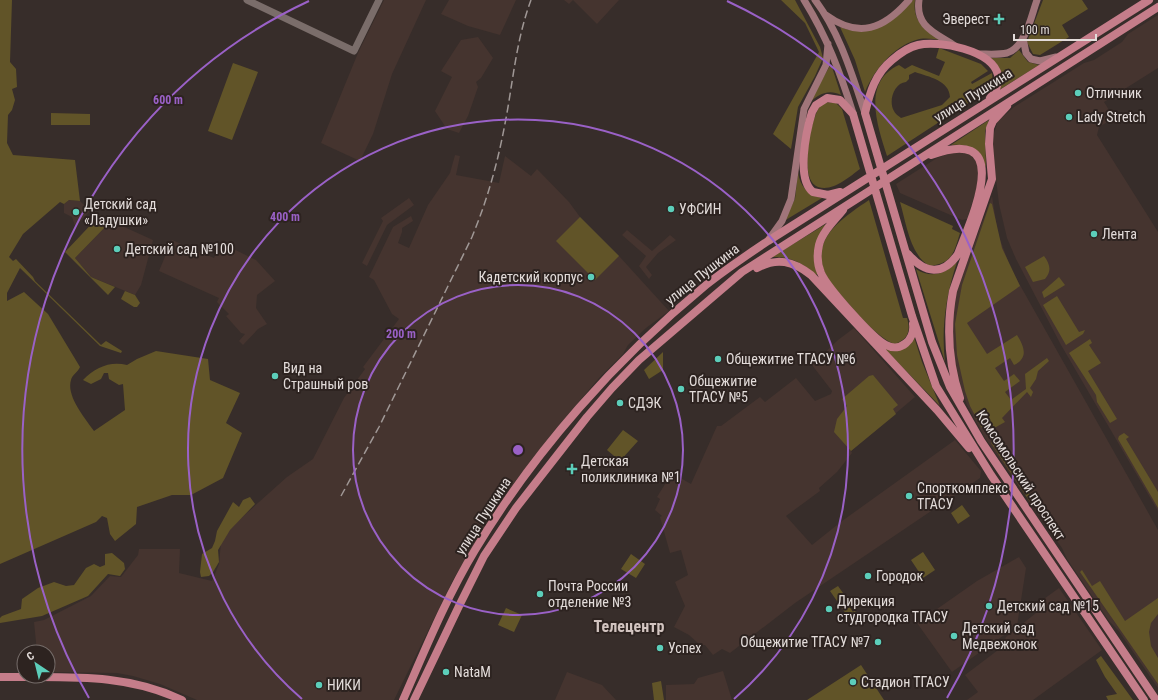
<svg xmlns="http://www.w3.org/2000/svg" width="1158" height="700" font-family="'Roboto Condensed',sans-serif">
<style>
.built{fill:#45342f}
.green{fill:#615428;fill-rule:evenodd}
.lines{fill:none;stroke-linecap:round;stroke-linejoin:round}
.tertiary{stroke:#7a6d6a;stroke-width:7}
.secondary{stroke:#a0757a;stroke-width:7}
.primary{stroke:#c57d8a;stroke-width:8}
.rail{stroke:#a09896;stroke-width:1.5;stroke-dasharray:8 4;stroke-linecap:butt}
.ring{fill:none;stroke:#9a61c7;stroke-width:2}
.poi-dot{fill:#5cceba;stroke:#2d2320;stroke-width:1.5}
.labels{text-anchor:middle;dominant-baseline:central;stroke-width:4;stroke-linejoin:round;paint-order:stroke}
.poi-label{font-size:14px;fill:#e3dcda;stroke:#2d2320;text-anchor:start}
.street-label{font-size:14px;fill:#e3dcda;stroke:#2d2320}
.quarter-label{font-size:16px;font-weight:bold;fill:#d2c4c0;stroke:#2d2320}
.centre{fill:#9a61c7;stroke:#2d2320;stroke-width:2}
.ring-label{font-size:12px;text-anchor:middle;font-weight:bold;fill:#9a61c7;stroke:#2d2320;stroke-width:4;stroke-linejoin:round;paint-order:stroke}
</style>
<rect width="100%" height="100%" fill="#372d2a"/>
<path class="built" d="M384 0H426L392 74 373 134 360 161 321 143 358 53Z
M449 0H516L500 35 468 26 441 14Z
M564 0H619L597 24 573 0 569 4Z
M1158 15V68L1104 102 1114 118 1099 127 1097 135 1158 232V511L1061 345 1016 259 1007 238 999 204 993 154V136L998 121 1014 107 1084 63 1094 60 1122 42 1128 34Z
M478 37 493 58 481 78 476 82 478 87 468 116 459 133 447 129 435 111 452 77 441 71 461 40Z
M958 150 970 154 979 165 978 185 967 219 962 220 900 193 896 184 937 158Z
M455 155 460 156 456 175 499 183 505 156 531 176 537 169 569 202 580 217 619 256 669 311 646 328 628 345 623 354 599 378 554 431 507 492 454 578 394 700H197L160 684 133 676 117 673 48 672V652H37L34 622 44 620 91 596 110 576 121 577 138 555 139 549H180L179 573 212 581 219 564 221 542 229 529 287 477 313 459 344 398 365 369 363 367 399 319 392 314 374 280 369 277 393 227 411 216 413 221 402 228V232L398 243 409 248 428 205 450 173Z
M992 196 998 234 1011 269 1158 530V688L1118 630 1109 621 1067 559 1062 548 985 438 967 405 959 383 955 367 952 328 956 292Z
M409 198 414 205 387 225 367 266 362 263 383 221 381 218Z
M69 200 80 201 90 211 75 226 72 217 64 213V204Z
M111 221 153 240 141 285 135 295 91 277 75 258Z
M627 230 652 251 670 235 676 240 658 253 646 267 652 275 649 279 639 266 646 256 622 235Z
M172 240 214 258 221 243 256 260 275 281 257 295 256 308 267 324 258 329 243 345 239 341 245 334 241 333 226 316 229 314 217 302 219 298 159 271Z
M854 328 915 397 851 451 852 453 837 472 819 488 820 491 786 516 812 545 842 521 955 440 981 471 980 478 795 603 730 653 722 649 713 655 705 645H700L689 635 674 627 685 606 675 582 688 575 681 550 670 553 660 517 662 516 655 510 660 499 657 497 672 473 691 484 717 426H721L760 397 765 402 796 378 815 401 831 394 832 391 812 365 838 340Z
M1019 557 1026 568 1017 626 952 672 917 623 977 581Z
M1059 588 1102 650 1033 700H967L978 692 965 675 1002 647 1006 637 1041 609 1037 604Z
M723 671 732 700H666V685L694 684 698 678Z
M567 672 602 685 616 700H555Z"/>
<path class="green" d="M0 0H12L10 62 16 69 17 87 12 89 15 100 12 110 8 115 7 143 13 155 75 160 80 201 69 200 64 204 60 202 23 234 9 257 13 261 16 259 33 277 35 281 101 345 106 341 122 351 121 353 100 346 20 268 7 293V301L24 292 48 314 80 367C78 372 72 375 71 380 66 396 85 418 94 431L125 410 123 384 119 385 109 379 108 373H104L101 379 91 384 83 380C96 367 110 361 127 365L137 359 156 351 208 359 210 380 240 393 226 423 242 433 223 478 191 495H172L137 507 136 524 115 541 110 534 107 518 102 516 96 522 0 564Z
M781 0H795L820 47 823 58 815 76 798 107 791 149 773 134 819 52 805 23Z
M913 0H915C912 22 925 29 941 40 933 39 924 37 916 40 893 47 874 70 865 92L855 60 840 27C869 39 894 22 913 0Z
M1043 0H1082L1088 9 1062 25 1069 37 1040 55 1033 54 1027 42Z
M939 48 981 64 988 71 971 82 972 84 992 73 993 83 990 89 887 156C878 127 861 82 899 65L905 69 912 65 939 76 945 62 936 58ZM915 72C929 77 949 80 950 97L942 105 901 118C899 116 895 114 894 111 888 101 894 83 906 82L909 79V75Z
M1019 50 1028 62 1039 65 999 90C1001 76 1002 68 991 58H1010Z
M233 63 258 72 232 140 208 131Z
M831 64 841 95C828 88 817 95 808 104Z
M823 102 836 103 842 109 860 169C849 177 833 192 818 187 797 180 811 113 823 102Z
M51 113 90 114V125H51Z
M989 120 985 131 986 167C980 150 969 143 951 145Z
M798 172C800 187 808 195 822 198L784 221 795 199Z
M869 200 903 318H907C911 331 908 340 894 344 875 337 847 301 832 285 803 244 838 221 869 200Z
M900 202 953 226 952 229 960 233C954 252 953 263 930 266 910 256 906 222 900 202Z
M990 203 992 204 1002 248 1020 286 967 323 987 354 1017 335C1024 346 1029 358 1014 365L1010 358 995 368 1004 381 1014 374 1020 381 1005 392 1011 400 1026 389 1025 374 1047 358 1049 361 1038 371 1036 379 1030 388 1033 392 1031 397 1027 392 1002 418 1005 422 989 431 981 427 970 406 965 391 957 355 955 324 962 285Z
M100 215 111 221 75 258 91 277 115 287 108 295 65 252Z
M580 217 619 256 595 280 556 241Z
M826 224 821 231 818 273 816 275C803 263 790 256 772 257Z
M1044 256C1050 264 1052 271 1045 279L1033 282 1025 267Z
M957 262C946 295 941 328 945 362L916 269C931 279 945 274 957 262Z
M1059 277 1065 285 1044 298 1042 292Z
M125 291 135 295 140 303 137 307H134L121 299Z
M1057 296 1079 332 1085 330 1083 334 1066 345 1043 305Z
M914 337 922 362 940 406 884 348Z
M1090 339 1092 343 1089 345 1101 363 1088 371 1117 419 1110 423 1097 402 1096 395 1069 353Z
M663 352V370L649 379 644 370Z
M873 375 898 405 893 409 896 414 851 451 834 432 837 419 847 406 842 399 869 376Z
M623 430 638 441 620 461 607 450Z
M1124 433 1129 437 1126 439 1158 492V508L1118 439 1119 436Z
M994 435 1030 488 1027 491 1038 507 1032 505 991 443Z
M250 497 255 504 230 530 218 550 219 562 213 572 209 576 201 577 200 572 202 554 212 548 215 541 217 531 233 502 239 507 243 500Z
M962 505 970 516 958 524 951 513Z
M923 552 935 570 923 578 911 560Z
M112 553 124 563 125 569 120 576 108 574 88 596 42 616 0 623V618L2 616 21 609 22 599 38 588 54 582 66 586 74 585 86 568 94 564 100 567 105 565V554Z
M631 554 645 564 636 578 621 569Z
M1082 570 1092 586 1100 581 1125 621 1158 598V614L1151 623 1149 632 1151 646 1158 658V684L1080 572Z
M838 586 843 593 841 594 853 612 855 610 856 614 851 621 830 591Z
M506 608 522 615 514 632 498 625Z
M1101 656 1133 700H1108L1106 696 1117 694 1105 677 1096 660Z
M861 665 884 700H807Z
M661 681 664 700H654L652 683Z"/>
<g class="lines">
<path class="tertiary" d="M247 0 354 51 379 0"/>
<path class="secondary" d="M804 0C827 37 840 72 853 113
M815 0C840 33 852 75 865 113
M919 0C915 27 936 33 955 46
M826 15C859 39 884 29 909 0
M1023 38 1026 53 1031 59 1040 61 1056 57
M979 54C988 54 998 55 1007 53 1026 47 1031 16 1037 0
M769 239 782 221 791 199 804 109 826 65 828 44"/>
<path class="primary" d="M990 98C995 91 1000 84 998 75 992 50 939 40 918 45 909 47 899 54 892 60 875 74 870 92 865 113L932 342 950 387 981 441 1156 700
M840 192 828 195 813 192C796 179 806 132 812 112L816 105 827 98 840 100 853 114 912 316 936 386 991 475 1144 700
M843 210C835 220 822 232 819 245 817 254 817 264 821 273 827 287 872 338 886 345 901 353 915 339 913 324
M908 254C925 274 943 276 958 254 972 217 1016 124 931 155
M757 268C777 257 793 261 811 275L937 410 969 448
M960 398C948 362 946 328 953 291L992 179 989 144 990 128 993 121 1007 106
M0 677C64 678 123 672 182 700
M403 700C425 650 446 598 475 550 535 450 616 359 706 285 726 269 747 255 768 241L1149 0
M414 700 460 604 484 556 516 508 587 417 612 388 639 360 742 272 1158 7"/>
<path class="rail" d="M341 496 379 427 472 237C490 193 500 154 508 107 514 71 518 35 531 0"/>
</g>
<g class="ring">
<circle cx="518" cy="450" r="165"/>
<path d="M302 699A330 330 0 1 1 734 699"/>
<path d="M89 698A495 495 0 0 1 309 1M727 1A495 495 0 0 1 947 698"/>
</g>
<g class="poi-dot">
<path d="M997 13h4v4h4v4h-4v4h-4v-4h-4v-4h4z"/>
<circle cx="1078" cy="93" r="4"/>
<circle cx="1069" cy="117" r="4"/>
<circle cx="671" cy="209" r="4"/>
<circle cx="76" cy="212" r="4"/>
<circle cx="1094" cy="234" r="4"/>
<circle cx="117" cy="249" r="4"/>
<circle cx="591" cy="277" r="4"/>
<circle cx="718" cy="359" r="4"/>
<circle cx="275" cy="376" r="4"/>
<circle cx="681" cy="389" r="4"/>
<circle cx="620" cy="403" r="4"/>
<path d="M570 463h4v4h4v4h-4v4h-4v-4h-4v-4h4z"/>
<circle cx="909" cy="496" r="4"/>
<circle cx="868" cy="576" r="4"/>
<circle cx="540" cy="594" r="4"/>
<circle cx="989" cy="606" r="4"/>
<circle cx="829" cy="609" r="4"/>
<circle cx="954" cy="636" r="4"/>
<circle cx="878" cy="642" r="4"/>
<circle cx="660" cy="648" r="4"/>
<circle cx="446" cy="672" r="4"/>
<circle cx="853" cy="682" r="4"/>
<circle cx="319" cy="685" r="4"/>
</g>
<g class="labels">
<g class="poi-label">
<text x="990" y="19" text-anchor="end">Эверест</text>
<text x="1086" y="93">Отличник</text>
<text x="1077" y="117">Lady Stretch</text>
<text x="84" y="204">Детский сад<tspan x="84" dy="16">«Ладушки»</tspan></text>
<text x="679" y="209">УФСИН</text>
<text x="1102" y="234">Лента</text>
<text x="125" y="249">Детский сад №100</text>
<text x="583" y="277" text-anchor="end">Кадетский корпус</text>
<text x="726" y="359">Общежитие ТГАСУ №6</text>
<text x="283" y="368">Вид на<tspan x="283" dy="16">Страшный ров</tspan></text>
<text x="689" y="381">Общежитие<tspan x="689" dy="16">ТГАСУ №5</tspan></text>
<text x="628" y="403">СДЭК</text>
<text x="581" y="461">Детская<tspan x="581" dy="16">поликлиника №1</tspan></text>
<text x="917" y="488">Спорткомплекс<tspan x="917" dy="16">ТГАСУ</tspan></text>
<text x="876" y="576">Городок</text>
<text x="548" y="586">Почта России<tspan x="548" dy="16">отделение №3</tspan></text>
<text x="837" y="601">Дирекция<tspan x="837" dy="16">студгородка ТГАСУ</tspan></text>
<text x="997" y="606">Детский сад №15</text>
<text x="962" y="628">Детский сад<tspan x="962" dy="16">Медвежонок</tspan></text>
<text x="870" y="642" text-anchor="end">Общежитие ТГАСУ №7</text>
<text x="668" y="648">Успех</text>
<text x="454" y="672">NataM</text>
<text x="861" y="682">Стадион ТГАСУ</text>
<text x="327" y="685">НИКИ</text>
</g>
<g class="street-label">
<text transform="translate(973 95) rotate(-32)">улица Пушкина</text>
<text transform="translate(702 274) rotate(-38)">улица Пушкина</text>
<text transform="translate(1021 475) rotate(57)">Комсомольский проспект</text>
<text transform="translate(483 516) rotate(-57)">улица Пушкина</text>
</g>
<g class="quarter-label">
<text x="629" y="626">Телецентр</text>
</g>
</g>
<circle cx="518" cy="450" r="6" class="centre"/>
<g class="ring-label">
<text x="168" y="104">600 m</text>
<text x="285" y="221">400 m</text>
<text x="401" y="338">200 m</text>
</g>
<g transform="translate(36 664) rotate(325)"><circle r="19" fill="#2d2320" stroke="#766d6a"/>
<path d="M0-3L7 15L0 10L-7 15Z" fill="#5cceba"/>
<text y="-6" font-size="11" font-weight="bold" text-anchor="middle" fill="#e3dcda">С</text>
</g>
<path d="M1014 34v6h82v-6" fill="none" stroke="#e3dcda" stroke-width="2"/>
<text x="1020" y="34" font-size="12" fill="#e3dcda" stroke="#2d2320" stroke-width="3" paint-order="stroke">100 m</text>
</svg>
